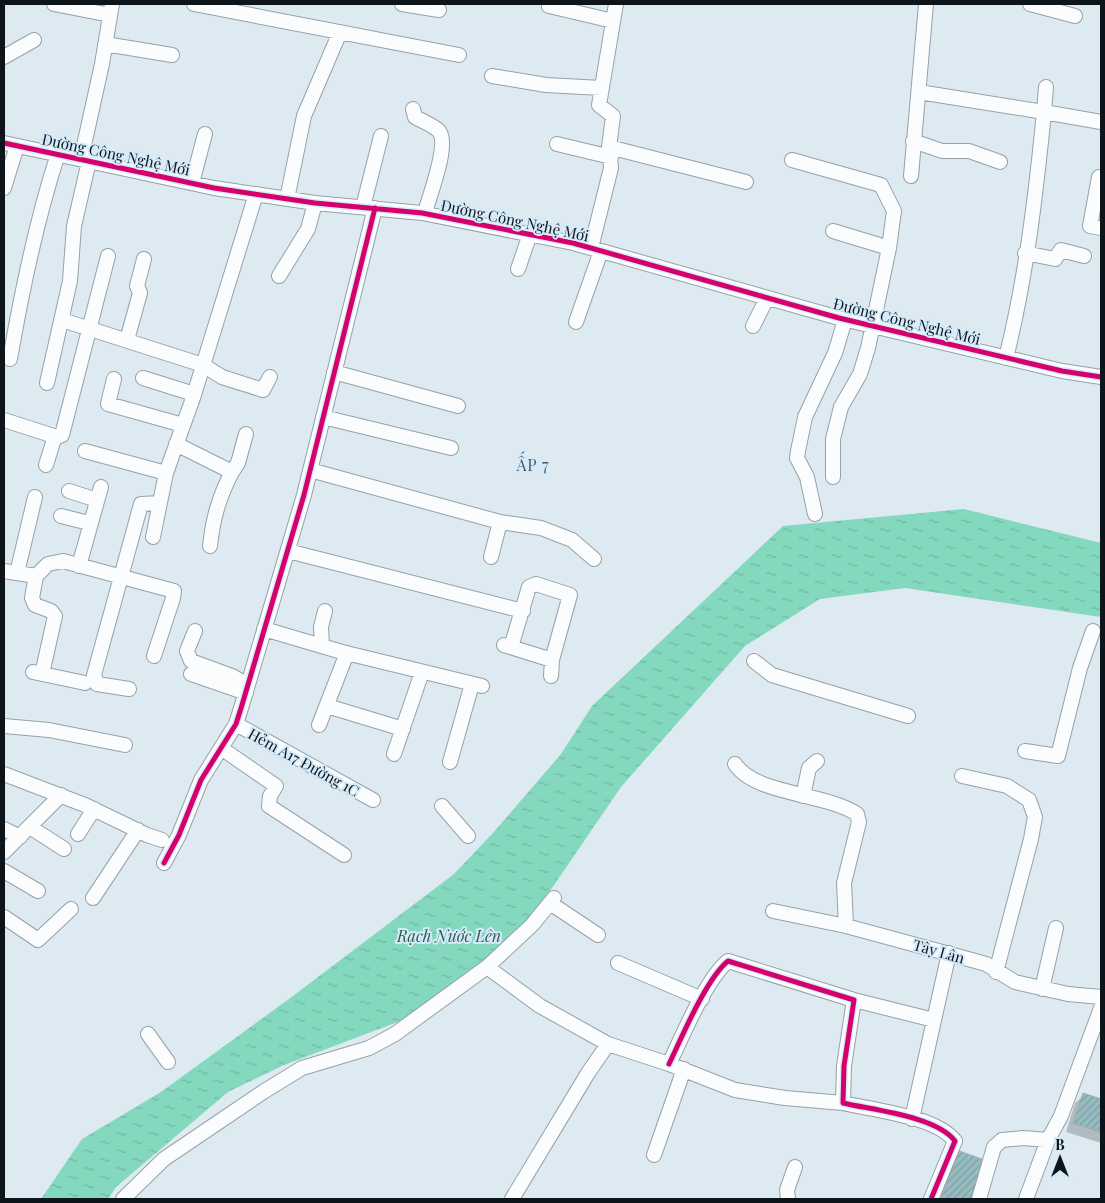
<svg xmlns="http://www.w3.org/2000/svg" width="1105" height="1203" font-family="'Playfair Display',serif">
<style>
.water{fill:url(#water-ripples)}
.shadow{fill:#0003}
.building{fill:url(#building-hatch);stroke:#9ea9ad}
.lines{fill:none;stroke-linecap:round;stroke-linejoin:round}
.minor-casing{stroke:#97a1a7;stroke-width:16}
.minor{stroke:#fafcfd;stroke-width:14}
.cycleway-casing{stroke:#d5ebfa;stroke-width:8}
.cycleway{stroke:#d6006c;stroke-width:5}
.labels{text-anchor:middle;dominant-baseline:central;stroke-width:4;stroke-linejoin:round;paint-order:stroke}
.street-label{font-size:15px;fill:#0d151a;stroke:#d5ebfa}
.neighbourhood-label{font-size:16px;letter-spacing:1px;fill:#475a66;stroke:#d5ebfa}
.water-label{font-size:16px;font-style:italic;fill:#2d5d4b;stroke:#d5ebfa}
</style>
<defs>
<pattern id="water-ripples" width="26" height="14" patternUnits="userSpaceOnUse" patternTransform="scale(1.25)"><rect width="26" height="14" fill="#83d8be"/><path d="M2 4q2-2 4 0t4 0M15 11q2-2 4 0t4 0" fill="none" stroke="#70b8a3"/></pattern>
<pattern id="building-hatch" width="6" height="6" patternUnits="userSpaceOnUse" patternTransform="scale(1.25)"><rect width="6" height="6" fill="#96bbc0"/><path d="M-1 1l2-2M0 6l6-6M5 7l2-2" fill="none" stroke="#80a0a4"/></pattern>
</defs>
<rect width="100%" height="100%" fill="#ddeaf2"/>
<path class="water" d="M964 509 1101 543V617L905 588 820 599 745 646 621 787 526 926 481 968 408 1018 284 1065 228 1092 116 1187 108 1199H41L82 1139 161 1092 293 996 454 874 493 833 561 754 592 706 783 526Z"/>
<path class="shadow" d="M1084 1095 1101 1100V1143L1066 1132 1075 1103Z
M959 1152 985 1162 971 1199H938L953 1158Z"/>
<path class="building" d="M1083 1093 1101 1099V1132L1073 1123Z
M959 1151 987 1161 973 1199H941Z"/>
<g class="lines">
<g class="minor-casing">
<path id="minor" d="M54 4 110 15
M194 4 459 55
M402 4 439 10
M549 4V6L613 21
M1030 4 1075 16
M105 44 172 55
M4 57 34 40
M492 76 546 85 602 88
M919 92 1044 112 1046 87
M413 109 415 117C422 121 433 125 439 131 450 145 429 196 425 213
M913 141 942 151H969L1000 162
M4 143 214 188 315 203 422 213 573 243 839 318 1062 371 1101 377
M557 144 611 157
M609 147 746 182
M81 159 102 64 112 4
M792 160 881 185 894 211 889 248 868 348 860 374 841 407 833 439V477
M911 176 926 4
M1099 177 1090 226 1101 228
M192 183 205 134
M4 188 17 146
M287 199 304 116 340 32
M363 207 381 136
M833 231 889 248
M591 248 611 168 609 147 613 116 599 105 616 4
M1025 253 1055 259 1061 250 1084 256
M518 269 530 234
M279 276 308 229 315 203
M62 320 203 365 222 377 263 390 270 377
M576 322 601 251
M753 326 767 298
M127 340 140 293 137 286 144 259
M1006 358C1026 278 1036 194 1044 112L1101 122
M10 359C22 290 36 221 58 154
M334 372 458 406
M143 378 194 394
M114 379 108 404 183 425
M47 383 70 281 74 226 89 161
M323 417 451 448
M4 420 57 437 62 435 108 256
M176 444 232 472C219 497 213 518 210 546
M85 451 166 473
M46 465 55 436
M310 470 500 522 541 528 572 540 594 559
M232 472 238 463 246 434
M69 491 97 500
M815 514 807 477 797 458 798 451 805 417 835 353 845 320
M61 516 89 523
M153 537 166 473 193 398 256 194
M288 551 523 611
M491 557 500 522
M79 566 101 487
M4 571 36 576 48 564 63 561 174 591 173 598 154 656
M17 573 35 497
M36 576 32 598 35 605 51 611 55 616 42 674
M264 629 342 652 482 686
M195 631 187 651 191 661 232 676 248 685
M504 645 552 660
M322 646 321 627 325 611
M511 647 529 587 536 584 570 595 552 660 551 676
M754 661 772 675 908 716
M33 672 85 683
M191 674 246 693
M129 689 97 684 94 675 141 504 160 503
M327 706 403 729
M236 724 373 800
M319 725 347 653
M4 726 49 730 125 745
M221 748 276 786 270 796 269 806 344 855
M1025 751 1058 756 1080 668 1093 631
M394 754 422 672
M450 762 472 684
M735 764C755 795 826 793 857 814L859 822 844 883 846 926
M4 774 85 805 147 835 162 840
M962 776 1007 786 1029 800 1035 817 1031 839 996 972
M803 796 809 768 817 761
M442 806 468 836
M30 827 64 849
M4 829 20 837
M78 834 94 809
M4 852 61 795
M164 863 179 835 201 780 236 724 242 705 304 495 375 208
M4 871 38 891
M93 898 138 830
M550 903 598 935
M773 911 846 926 968 959 986 964 1015 982 1068 994 1101 997
M4 917 38 940 71 909
M618 963 702 999
M487 967 540 1006 608 1044 669 1064 735 1090 785 1098 843 1103
M1042 989 1056 928
M854 1000 934 1020
M148 1034 168 1062
M669 1064C682 1037 706 979 728 961L854 1000 844 1066 843 1103C872 1110 936 1116 955 1141L931 1199
M912 1119 949 953
M654 1155 684 1069
M123 1199 164 1159 263 1092 302 1068 369 1048 395 1034 487 967 532 925 554 898
M512 1199 588 1073 608 1044
M788 1199 787 1190 795 1167
M979 1199 994 1147 1002 1140 1023 1138 1048 1140 1061 1116 1101 1008
M1026 1199 1048 1140"/>
</g>
<use href="#minor" class="minor"/>
<g class="cycleway-casing">
<path id="cycleway" d="M4 143 214 188 315 203 422 213 573 243 839 318 1062 371 1101 377
M164 863 179 835 201 780 236 724 242 705 304 495 375 208
M669 1064C682 1037 706 979 728 961L854 1000 844 1066 843 1103C872 1110 936 1116 955 1141L931 1199"/>
</g>
<use href="#cycleway" class="cycleway"/>
</g>
<g class="labels">
<g class="street-label">
<text transform="translate(116 154) rotate(12)">Đường Công Nghệ Mới</text>
<text transform="translate(515 220) rotate(12)">Đường Công Nghệ Mới</text>
<text transform="translate(907 321) rotate(14)">Đường Công Nghệ Mới</text>
<text transform="translate(304 762) rotate(29)">Hẻm A17 Đường 1C</text>
<text transform="translate(939 951) rotate(16)">Tây Lân</text>
</g>
<g class="neighbourhood-label">
<text x="533" y="464">ẤP 7</text>
</g>
<g class="water-label">
<text x="449" y="935">Rạch Nước Lên</text>
</g>
</g>
<rect width="1105" height="1203" fill="none" stroke="#0d151a" stroke-width="10"/>
<g transform="translate(1060 1158)" stroke="#d5ebfa" stroke-width="4" paint-order="stroke">
<path d="M0-4L9 19L0 12L-9 19Z" fill="#0d151a"/>
<text y="-8" font-size="14" font-weight="bold" text-anchor="middle" fill="#0d151a">B</text>
</g>
</svg>
